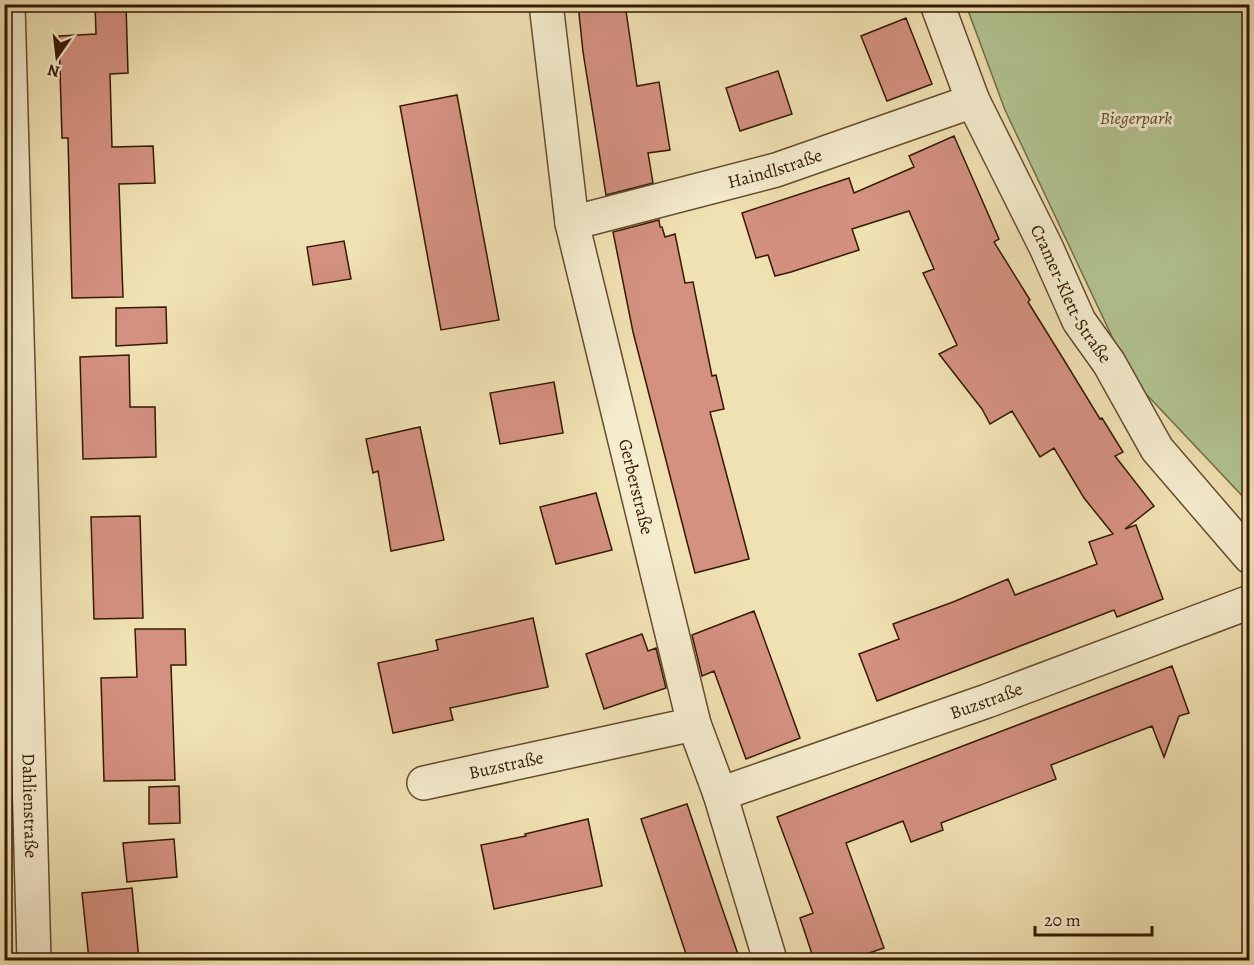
<svg xmlns="http://www.w3.org/2000/svg" width="1254" height="965" font-family="Alegreya,serif">
<style>
.green{fill:#b2c492;stroke:#746f4a;stroke-width:1.5}
.building{fill:#d49180;stroke:#351a02;stroke-width:1.5}
.lines{fill:none;stroke-linecap:round;stroke-linejoin:round}
.minor-casing{stroke:#644c2e;stroke-width:36}
.minor{stroke:#f5ecce;stroke-width:33}
.labels{text-anchor:middle;dominant-baseline:central;stroke-width:6;stroke-linejoin:round;paint-order:stroke}
.park-label{font-size:18px;font-style:italic;fill:#5a4d2d;stroke:#f5ecce}
.street-label{font-size:18px;fill:#351a02;stroke:#f5ecce}
</style>
<rect width="100%" height="100%" fill="#f0e1b3"/>
<filter id="stains"><feTurbulence type="fractalNoise" baseFrequency=".00333" numOctaves="4"/><feColorMatrix values="0 0 0 0 .2 0 0 0 0 .09 0 0 0 0 .02 0 0 0 .5 -.17"/></filter>
<radialGradient id="worn" r=".72"><stop offset=".6" stop-color="#630" stop-opacity="0"/><stop offset="1" stop-color="#630" stop-opacity=".3"/></radialGradient>
<path class="green" d="M966 5H1249V503L1132 379 1005 110Z"/>
<path class="building" d="M95 4H126L128 73 110 74 112 147 153 146 155 183 119 184 123 297 72 298 68 138H62L59 36 96 34Z
M578 4H625L637 86 659 82 670 150 648 153 653 183 606 195 583 52Z
M906 18 932 84 887 101 861 36Z
M778 71 792 114 740 131 726 88Z
M457 95 499 320 441 330 400 106Z
M954 136 999 239 994 242 1030 300 1028 302 1064 360 1100 419 1102 418 1123 452 1115 456 1154 506 1125 529 1136 525 1163 599 1117 617 1114 610 877 701 859 654 899 639 893 624 953 602 1008 579 1015 595 1097 564 1089 542 1113 534 1084 498 1054 448 1040 457 1012 411 990 424 982 409 939 354 957 345 923 273 934 269 909 211 852 229 859 250 791 272 775 276 768 255 756 258 742 213 849 178 854 193 914 167 909 156Z
M659 220 660 227H662L665 237 675 234 685 283 693 282 712 376 716 375 724 409 710 412 749 559 695 573 633 332 613 232Z
M344 241 351 279 313 285 307 247Z
M166 307 167 343 116 346V308Z
M129 355 130 407H155L156 457 83 459 80 357Z
M554 382 563 433 500 444 490 393Z
M420 427 444 540 391 551 378 471 373 473 366 439Z
M596 493 612 550 556 564 540 507Z
M140 516 143 618 94 619 91 517Z
M754 611 800 738 746 759 714 671 702 676 692 635Z
M533 618 548 687 450 708 453 720 393 733 378 663 438 650 436 640Z
M135 629H185L186 665H171L175 780 104 781 101 678 137 677Z
M642 634 648 651 656 648 666 688 604 709 586 654Z
M1172 666 1189 713 1179 716 1164 757 1152 726 1051 765 1056 779 941 823 943 830 911 842 903 821 846 843 884 948 863 955 865 960H814L800 918 813 913 777 817Z
M179 786 180 823 149 824V787Z
M687 804 721 905 740 960H688L641 819Z
M588 819 602 886 494 909 481 845 526 836 525 834Z
M174 839 177 877 127 882 123 843Z
M132 888 139 960H89L82 893Z"/>
<g class="lines">
<g class="minor-casing">
<g id="minor">
<path id="s1" d="M8 4 34 960"/>
<path id="s2" d="M546 4 572 223 694 724 720 794 770 960"/>
<path id="s3" d="M937 4 973 101 1046 247 1079 321 1109 363 1157 449 1250 557"/>
<path id="s4" d="M572 223 776 170 973 101"/>
<path id="s5" d="M424 783 694 724"/>
<path id="s6" d="M720 794 987 701 1250 602"/>
</g>
</g>
<use href="#minor" class="minor"/>
</g>
<g class="labels">
<g class="park-label">
<text x="1136" y="118">Biegerpark</text>
</g>
<g class="street-label">
<text stroke="none"><textPath href="#s4" startOffset="210">Haindlstraße</textPath></text>
<text stroke="none"><textPath href="#s3" startOffset="320">Cramer-Klett-Straße</textPath></text>
<text stroke="none"><textPath href="#s2" startOffset="492">Gerberstraße</textPath></text>
<text stroke="none"><textPath href="#s6" startOffset="282">Buzstraße</textPath></text>
<text stroke="none"><textPath href="#s5" startOffset="84">Buzstraße</textPath></text>
<text stroke="none"><textPath href="#s1" startOffset="802">Dahlienstraße</textPath></text>
</g>
</g>
<rect width="1254" height="965" fill="none" stroke="#f0e1b3" stroke-width="24"/>
<rect x="6" y="6" width="1242" height="953" fill="none" stroke="#351a02" stroke-width="3"/>
<rect x="12" y="12" width="1230" height="941" fill="none" stroke="#351a02" stroke-width="1.5"/>
<g transform="translate(57 57) rotate(194)" stroke="#f5ecce" stroke-width="4.5" paint-order="stroke">
<path d="M0-4.5L10 22L0 15L-10 22Z" fill="#351a02"/>
<text y="-9" font-size="16" font-weight="bold" text-anchor="middle" fill="#351a02">N</text>
</g>
<path d="M1035 926v9h117v-9" fill="none" stroke="#351a02" stroke-width="3"/>
<text x="1044" y="926" font-size="18" fill="#351a02" stroke="#f5ecce" stroke-width="4.5" paint-order="stroke">20 m</text>
<rect width="100%" height="100%" filter="url(#stains)"/>
<rect width="100%" height="100%" fill="url(#worn)"/>
</svg>
